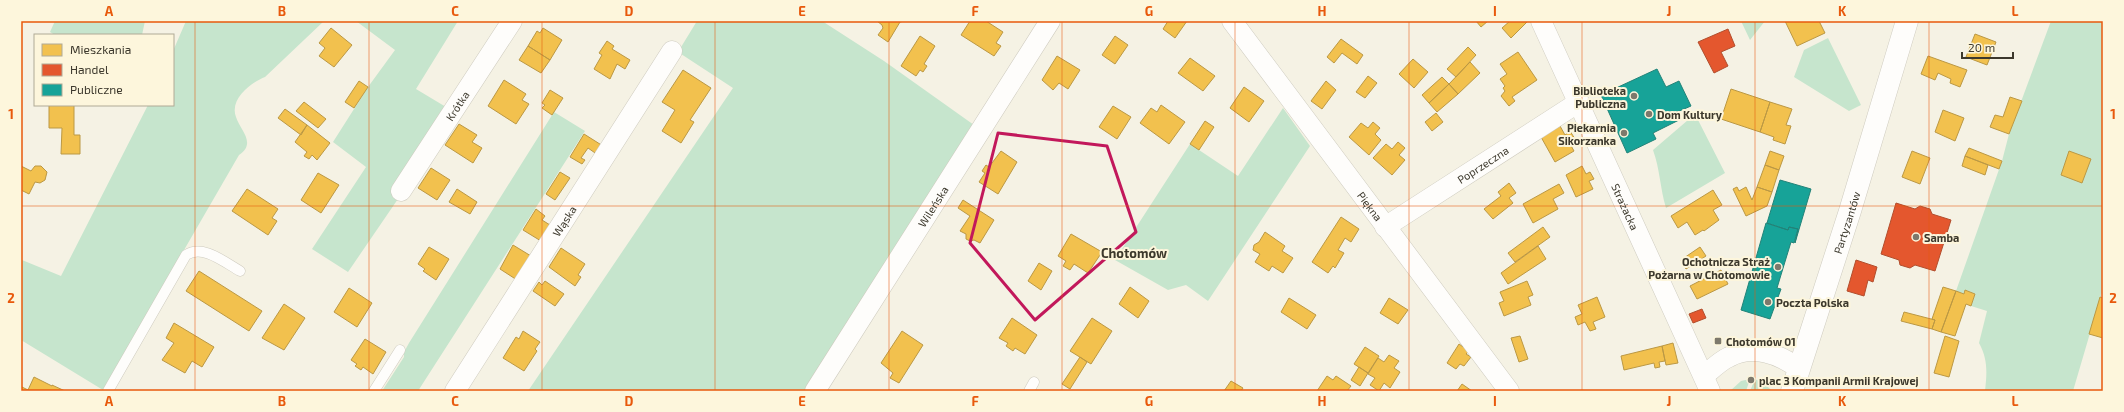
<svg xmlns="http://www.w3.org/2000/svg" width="2124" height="412" font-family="'Exo 2',sans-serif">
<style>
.green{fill:#c6e5cd}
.homes{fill:#f2c14e;stroke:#bb9844}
.shops{fill:#e4572e;stroke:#b24e2d}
.public{fill:#17a398;stroke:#228378}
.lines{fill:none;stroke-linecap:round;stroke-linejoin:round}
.service-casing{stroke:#cecbbf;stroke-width:11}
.minor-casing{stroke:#cecbbf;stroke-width:21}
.tertiary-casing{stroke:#cecbbf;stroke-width:23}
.service{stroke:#fefdfb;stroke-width:10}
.minor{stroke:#fefdfb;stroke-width:20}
.tertiary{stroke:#fefdfb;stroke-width:22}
.marked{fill:none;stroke:#c2185b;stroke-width:3;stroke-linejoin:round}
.grid{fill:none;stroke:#e8590c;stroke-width:1;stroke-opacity:0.55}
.poi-dot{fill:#7d796c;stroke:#fdf6dc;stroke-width:1.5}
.labels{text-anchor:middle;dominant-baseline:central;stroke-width:4;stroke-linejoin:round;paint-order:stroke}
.poi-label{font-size:11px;font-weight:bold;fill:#3c382c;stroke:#fdf6dc;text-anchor:start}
.street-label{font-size:11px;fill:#3c382c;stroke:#fdf6dc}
.quarter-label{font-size:13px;font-weight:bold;fill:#3c382c;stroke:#fdf6dc}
.neatline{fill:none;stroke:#e8590c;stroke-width:1.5}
.grid-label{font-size:13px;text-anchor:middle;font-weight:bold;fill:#e8590c}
</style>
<rect width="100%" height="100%" fill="#f5f2e4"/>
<path class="green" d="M55 21H145L142 35H55L50 32Z
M186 21H324L265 77C252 82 229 99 236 117 240 130 257 143 239 155L103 390 21 340V262L22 260 61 276 148 105H173V51Z
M356 21H458L416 89 451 110 400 196 348 272 312 249 366 167 333 142 368 87 395 50Z
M697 21H822L884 61 974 125 807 391H528L733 88 678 52Z
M1741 21H1765L1750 40Z
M2051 21H2103V289L2073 391H1985C1987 373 1988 359 1979 343L1987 311 1971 306 1975 294 1966 290 1964 294 1956 291 2002 161 2009 134Z
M1828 38 1861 105 1849 111 1794 77 1804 50Z
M1283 108 1310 146 1208 301 1186 285 1168 290 1115 260 1190 144 1238 176Z
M554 112 585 131 418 391H382L404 357V352L409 343Z
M1695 114 1725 173 1666 208C1660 188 1660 169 1653 150Z
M1750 379 1746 391H1730L1741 381Z
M1755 379 1765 384 1772 391H1750Z"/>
<path class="homes" d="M877 21H876H904L900 22 888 42 878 35 883 28 882 25Z
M970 21H986L1003 32 996 43 1001 46 994 56 961 35Z
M1168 21H1187L1175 38 1163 29Z
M1476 21H1488L1481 27Z
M1510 21H1526L1527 22 1511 38 1502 28Z
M1785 21H1819L1825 33 1797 46Z
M331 28 352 45 334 67 319 56 325 48 319 43Z
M543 28 562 40 550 60 528 46 537 31 540 33Z
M1975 34 1996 42 1987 65 1966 57Z
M920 36 935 46 924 64 927 66 923 72 920 70 916 76 901 66Z
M1115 36 1128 45 1115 64 1102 55Z
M1341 39 1363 55 1357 64 1342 53 1334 63 1327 57Z
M607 41 614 46 612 49 630 60 625 69 617 64 610 79 594 69 602 55 599 53Z
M528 46 550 60 541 73 519 60Z
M1468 47 1476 55 1456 77 1447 69Z
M1518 52 1537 80 1512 97 1515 101 1509 106 1501 96 1505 91 1503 88 1505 86 1500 79 1507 74 1500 64Z
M1057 56 1080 70 1068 89 1059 83 1053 90 1042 80Z
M1928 56 1967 70 1960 87 1950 83 1951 79 1938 73 1935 80 1921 74Z
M1190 58 1215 76 1203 91 1178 73Z
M1413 59 1428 72 1414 88 1399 74Z
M1470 62 1480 73 1458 94 1449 84Z
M683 70 711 88 690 120 694 122 681 143 662 131 675 110 662 102Z
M1368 76 1377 83 1365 98 1356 92Z
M1442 77 1449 84 1429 103 1422 95Z
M504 80 526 94 522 100 529 104 516 124 488 106Z
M359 81 368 87 354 108 345 102Z
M1326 81 1336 90 1322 109 1311 101Z
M1449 84 1458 94 1437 112 1429 103Z
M1244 87 1264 101 1249 122 1230 108Z
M1731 89 1770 102 1760 132 1721 119Z
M550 90 563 98 552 115 542 108 545 105 542 103Z
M2010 97 2022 101 2009 134 1990 127 1995 115 2003 117Z
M304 102 326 119 318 128 296 111Z
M1770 102 1792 109 1786 125 1791 126 1785 144 1773 140 1774 137 1760 132Z
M40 105H74V135H80V154H61L62 128H49V105Z
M1161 105 1185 122 1169 144 1140 123 1151 108 1157 112Z
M1113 106 1131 117 1117 139 1099 127Z
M285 109 307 125 301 135 278 118Z
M1943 110 1964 118 1955 141 1935 132Z
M1436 113 1443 122 1432 131 1425 122Z
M1205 121 1214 127 1199 150 1190 144Z
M1373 122 1380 128 1375 134 1381 140 1369 155 1349 137 1361 123 1368 128Z
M459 124 477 135 472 142 482 148 473 163 445 145Z
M307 125 330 143 317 160 312 155 309 159 304 156 307 152 295 142Z
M1560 126 1565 135 1570 131 1575 139 1569 142 1574 151 1555 162 1541 137Z
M584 134 603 146 598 155 588 148 581 158 585 160 582 164 570 157Z
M1398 142 1405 148 1399 155 1405 160 1392 175 1373 158 1386 144 1392 149Z
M1969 148 2002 161 1999 169 1965 156Z
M1001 151 1017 162 998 194 979 182 985 173 982 171 986 165 989 167Z
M1770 151 1784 156 1779 170 1765 165Z
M1912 151 1930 158 1920 184 1902 177Z
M2069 151 2091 159 2082 183 2061 175Z
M1965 156 1988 165 1985 175 1962 166Z
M1765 165 1779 170 1772 192 1757 187Z
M21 166 31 171 35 166H41L47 172 45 180 40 183 35 182 29 194 21 190Z
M1582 166 1586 174 1590 172 1594 179 1589 181 1593 189 1576 197 1566 175Z
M431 168 450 180 437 200 418 188Z
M560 172 570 178 555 200 546 194Z
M318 173 339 185 321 213 301 200Z
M1509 183 1516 193 1509 198 1513 203 1493 219 1484 209 1501 196 1498 192Z
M1559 184 1564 193 1553 199 1558 209 1533 223 1523 204Z
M1737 187 1739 191 1746 187 1752 200 1757 187 1772 192 1767 206 1746 216 1733 189Z
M247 189 278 209 272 218 277 221 268 235 232 211Z
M457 189 477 202 470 214 449 202Z
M1713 190 1722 205 1713 210 1719 220 1704 231 1703 230 1695 235 1687 222 1678 228 1671 216Z
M963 200 994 220 980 243 974 240 970 241 966 239V234L960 231 970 216 958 208Z
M536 209 545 216 542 220 550 225 541 241 523 230Z
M1341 217 1359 229 1351 242 1345 238 1338 250 1344 253 1335 268 1333 266 1328 273 1312 262Z
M1543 227 1550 237 1515 262 1508 253Z
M1265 232 1285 246 1282 251 1293 258 1283 273 1272 266 1269 271 1255 262 1260 254 1253 250 1254 245 1259 242Z
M1071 234 1102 252 1088 273 1074 264 1070 270 1063 266 1066 261 1058 256Z
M513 245 531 256 517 280 500 269Z
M1538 246 1546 259 1508 284 1501 273Z
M429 247 449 259 436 280 423 271 425 269 418 264Z
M1700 247 1706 256 1686 269 1681 260Z
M561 248 585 264 578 275 581 277 575 286 549 267Z
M1039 263 1052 271 1041 290 1028 281Z
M1721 270 1728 284 1697 299 1690 286Z
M199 271 262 311 249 331 186 291Z
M545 281 564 294 555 306 533 291 539 282 542 285Z
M1527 281 1533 295 1528 297 1531 305 1504 316 1499 303 1504 301 1500 292Z
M1130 287 1149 301 1138 318 1119 304Z
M1943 287 1956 291 1941 332 1932 329 1935 320 1932 319Z
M349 288 372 303 357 327 334 312Z
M1965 290 1975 294 1971 306 1966 304 1955 336 1941 332 1956 291 1964 294Z
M1597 297 1605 317 1593 322 1596 329 1590 331 1585 322 1578 325 1575 317 1582 314 1578 305Z
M2100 297 2103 298V338L2089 334Z
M1289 298 1316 315 1307 329 1281 312Z
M1389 298 1408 310 1398 324 1380 313Z
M284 304 305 318 284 350 262 338Z
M1904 312 1935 320 1932 329 1901 321Z
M1012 318 1037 335 1025 354 1015 348 1013 351 1006 346 1008 343 999 338Z
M1092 318 1112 331 1091 364 1070 351Z
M174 323 214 347 202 367 192 361 185 373 162 360 174 343 166 338Z
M523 331 540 342 535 349 537 351 524 371 503 358 516 337 519 339Z
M902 331 923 345 899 383 890 378 893 373 881 363Z
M1520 336 1528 359 1519 362 1511 338Z
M1945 336 1959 341 1949 377 1934 373Z
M365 339 386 352 373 374 363 367 361 370 355 366 357 364 351 360Z
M1673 343 1678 363 1666 365 1662 346Z
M1459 344 1469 351 1466 354 1471 357 1464 366 1460 364 1456 369 1447 363Z
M1662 346 1665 361 1659 362 1660 367 1655 368 1654 363 1624 370 1621 356Z
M1365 347 1379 356 1368 373 1354 364Z
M1389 355 1399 361 1394 368 1400 372 1390 388 1384 383 1379 391 1370 385 1375 378 1368 374 1378 358 1384 362Z
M1080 357 1087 362 1070 389 1062 384Z
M1359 367 1368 373 1360 386 1351 380Z
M1327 376 1333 380 1336 376 1351 386 1347 391H1317Z
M34 377 52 386V385L65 391H21L22 387 28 390Z
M1231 381 1243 388 1241 391H1224Z
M1462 384 1472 391H1457Z"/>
<path class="shops" d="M1728 29 1735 46 1721 52 1728 66 1714 73 1698 42Z
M1896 203 1915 209 1920 206 1930 209 1932 214 1951 220 1935 271 1915 265 1910 268 1900 265 1899 260 1881 254Z
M1856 260 1877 267 1873 282 1868 280 1864 296 1847 291Z
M1702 309 1706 318 1693 323 1689 314Z"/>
<path class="public" d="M1657 69 1666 87 1679 81 1691 106 1677 112 1681 119 1653 133 1656 139 1627 153 1601 95Z
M1780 180 1811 189 1795 243 1798 229 1789 227 1788 230 1767 223Z
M1766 223 1788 230 1789 227 1798 229 1794 243 1791 242 1777 288 1781 289 1770 319 1741 310Z"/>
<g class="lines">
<g class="service-casing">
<path id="service" d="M108 391 186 255C203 244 224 262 240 271
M374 391 400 350
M1029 391 1034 382"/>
</g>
<g class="minor-casing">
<g id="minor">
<path id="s1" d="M1232 21 1509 391"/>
<path id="s2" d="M1541 21 1710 391"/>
<path id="s3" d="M401 191 512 21"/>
<path id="s4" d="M1385 227 1579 102"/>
<path d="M1704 376C1712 369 1720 361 1729 357 1752 344 1780 354 1799 369"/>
<path id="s5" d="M455 391 672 51"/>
<path id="s6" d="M815 391 1050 21"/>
</g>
</g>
<g class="tertiary-casing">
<g id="tertiary">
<path id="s7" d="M1792 391 1850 211 1907 21"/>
</g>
</g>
<use href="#service" class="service"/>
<use href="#minor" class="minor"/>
<use href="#tertiary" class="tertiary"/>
</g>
<path class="marked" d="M998 133 1107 146 1136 232 1035 320 970 243Z"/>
<path class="grid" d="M195 21V391M369 21V391M542 21V391M715 21V391M889 21V391M1062 21V391M1235 21V391M1409 21V391M1582 21V391M1755 21V391M1929 21V391M21 206H2103"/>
<g class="poi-dot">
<circle cx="1634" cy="96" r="4"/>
<circle cx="1649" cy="114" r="4"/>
<circle cx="1624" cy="133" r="4"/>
<circle cx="1916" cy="237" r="4"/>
<circle cx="1778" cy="267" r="4"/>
<circle cx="1768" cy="302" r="4"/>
<rect x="1714" y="337" width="8" height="8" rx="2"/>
<circle cx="1751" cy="380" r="4"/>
</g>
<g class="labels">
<g class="poi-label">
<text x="1626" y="90" text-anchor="end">Biblioteka<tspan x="1626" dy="13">Publiczna</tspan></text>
<text x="1657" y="114">Dom Kultury</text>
<text x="1616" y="127" text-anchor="end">Piekarnia<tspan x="1616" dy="13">Sikorzanka</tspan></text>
<text x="1924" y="237">Samba</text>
<text x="1770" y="261" text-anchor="end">Ochotnicza Straż<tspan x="1770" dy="13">Pożarna w Chotomowie</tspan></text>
<text x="1776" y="302">Poczta Polska</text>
<text x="1726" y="341">Chotomów 01</text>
<text x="1759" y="380">plac 3 Kompanii Armii Krajowej</text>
</g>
<g class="street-label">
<text stroke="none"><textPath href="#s3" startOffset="102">Krótka</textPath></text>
<text stroke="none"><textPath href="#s4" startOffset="116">Poprzeczna</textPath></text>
<text stroke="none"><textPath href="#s6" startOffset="219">Wileńska</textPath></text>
<text stroke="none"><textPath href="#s1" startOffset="231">Piękna</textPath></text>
<text stroke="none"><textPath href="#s2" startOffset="204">Strażacka</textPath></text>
<text stroke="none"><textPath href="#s5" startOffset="202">Wąska</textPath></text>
<text stroke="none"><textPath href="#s7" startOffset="177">Partyzantów</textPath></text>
</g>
<g class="quarter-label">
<text x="1134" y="253">Chotomów</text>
</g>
</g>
<rect width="2124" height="412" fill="none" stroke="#fdf6dc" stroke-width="44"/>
<rect x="34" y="34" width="140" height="72" fill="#fdf6dc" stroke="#b0aa96"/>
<rect x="42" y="44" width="20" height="12" fill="#f2c14e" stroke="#b0aa96"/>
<text x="70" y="54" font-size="12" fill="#3c382c">Mieszkania</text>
<rect x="42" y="64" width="20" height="12" fill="#e4572e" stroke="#b0aa96"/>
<text x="70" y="74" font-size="12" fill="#3c382c">Handel</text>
<rect x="42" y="84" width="20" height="12" fill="#17a398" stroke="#b0aa96"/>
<text x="70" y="94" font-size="12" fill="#3c382c">Publiczne</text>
<path d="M1962 52v6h51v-6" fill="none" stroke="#3c382c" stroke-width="2"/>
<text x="1968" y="52" font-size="12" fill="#3c382c" stroke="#fdf6dc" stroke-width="3" paint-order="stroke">20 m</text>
<rect x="22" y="22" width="2080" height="368" class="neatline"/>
<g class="grid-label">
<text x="109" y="16">A</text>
<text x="282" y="16">B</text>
<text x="455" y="16">C</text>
<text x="629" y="16">D</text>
<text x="802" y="16">E</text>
<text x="975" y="16">F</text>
<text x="1149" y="16">G</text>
<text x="1322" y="16">H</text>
<text x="1495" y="16">I</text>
<text x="1669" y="16">J</text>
<text x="1842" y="16">K</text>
<text x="2015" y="16">L</text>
<text x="11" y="119">1</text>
<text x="2113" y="119">1</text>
<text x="11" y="303">2</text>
<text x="2113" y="303">2</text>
<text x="109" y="406">A</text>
<text x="282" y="406">B</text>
<text x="455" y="406">C</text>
<text x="629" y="406">D</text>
<text x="802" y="406">E</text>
<text x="975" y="406">F</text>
<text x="1149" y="406">G</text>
<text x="1322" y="406">H</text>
<text x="1495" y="406">I</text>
<text x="1669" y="406">J</text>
<text x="1842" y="406">K</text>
<text x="2015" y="406">L</text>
</g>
</svg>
